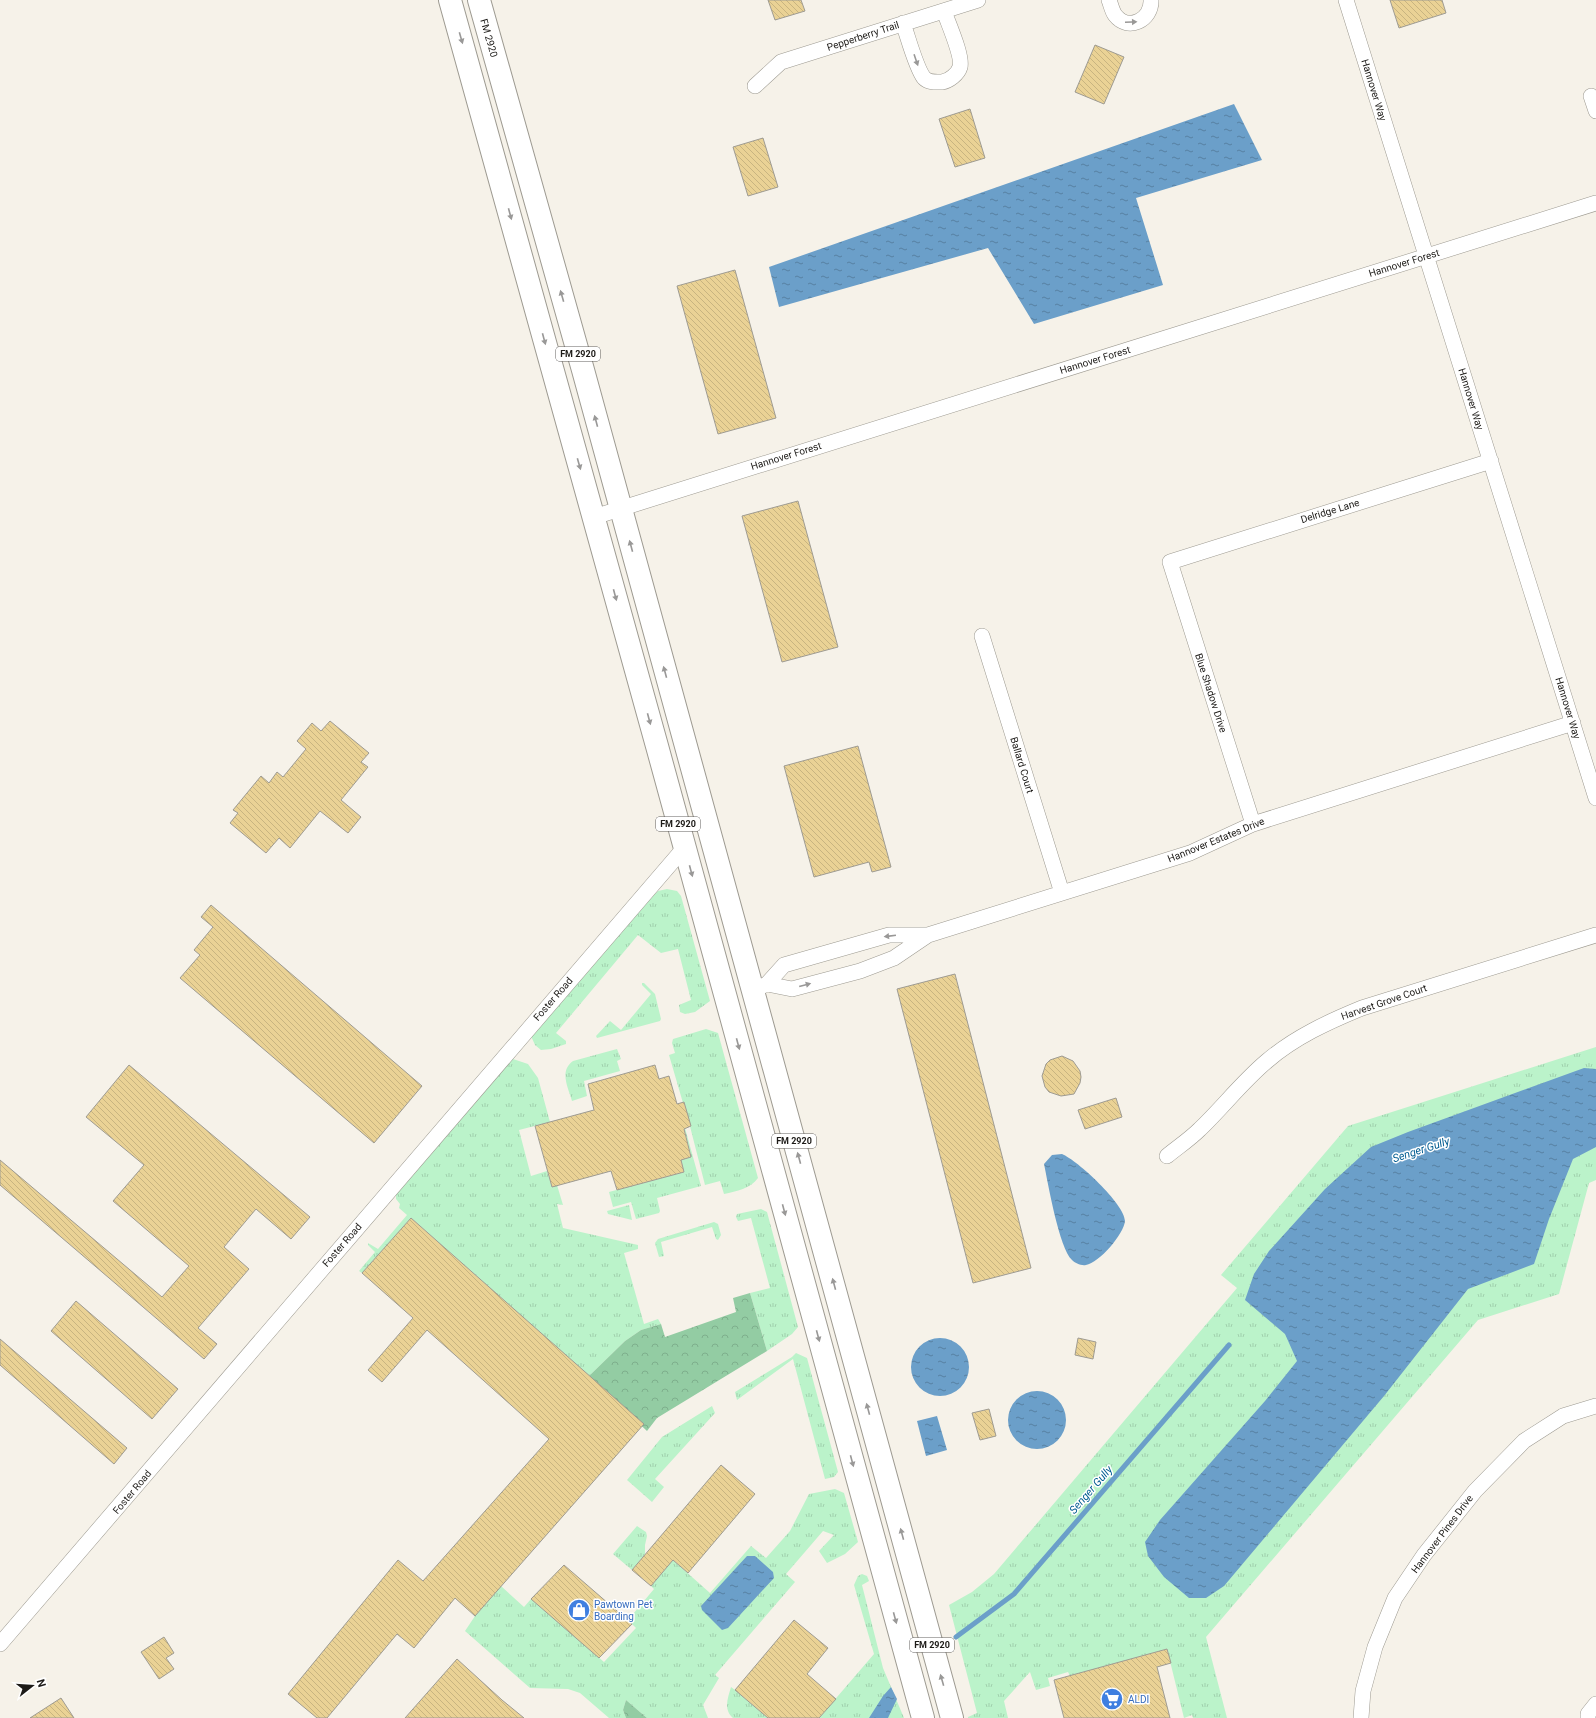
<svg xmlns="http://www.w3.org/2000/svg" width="1596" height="1718" font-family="Roboto,sans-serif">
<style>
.grass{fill:url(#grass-tufts)}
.forest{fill:url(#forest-crowns)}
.water{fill:url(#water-ripples)}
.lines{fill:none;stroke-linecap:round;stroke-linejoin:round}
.stream{stroke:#6b9fc9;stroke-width:5}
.building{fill:url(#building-back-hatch);stroke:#9e9b92}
.minor-casing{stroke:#9d9a91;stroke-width:16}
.primary-casing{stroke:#9d9a91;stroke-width:24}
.minor{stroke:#fff;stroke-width:15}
.primary{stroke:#fff;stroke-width:22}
.oneway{fill:#999897}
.labels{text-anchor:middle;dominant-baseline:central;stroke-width:3;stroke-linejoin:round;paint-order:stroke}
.shield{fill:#fff;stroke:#615f5d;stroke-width:1}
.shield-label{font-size:9px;font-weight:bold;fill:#1d1b18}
.street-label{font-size:10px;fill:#1d1b18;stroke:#fff}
.shop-label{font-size:10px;fill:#366cbe;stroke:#fff;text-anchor:start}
.water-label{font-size:11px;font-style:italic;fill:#005c91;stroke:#fff}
</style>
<defs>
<pattern id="grass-tufts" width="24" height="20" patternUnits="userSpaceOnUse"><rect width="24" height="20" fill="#bbf3ca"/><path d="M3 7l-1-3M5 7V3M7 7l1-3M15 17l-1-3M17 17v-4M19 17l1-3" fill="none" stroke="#a0d0ad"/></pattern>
<pattern id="forest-crowns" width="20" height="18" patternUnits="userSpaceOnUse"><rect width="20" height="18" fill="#93cca3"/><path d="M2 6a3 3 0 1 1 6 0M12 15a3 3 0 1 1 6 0" fill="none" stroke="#7eaf8c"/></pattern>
<pattern id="water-ripples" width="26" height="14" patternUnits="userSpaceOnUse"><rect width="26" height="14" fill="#6b9fc9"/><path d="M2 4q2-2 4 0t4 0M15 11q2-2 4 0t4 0" fill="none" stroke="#5781a2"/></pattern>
<pattern id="building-back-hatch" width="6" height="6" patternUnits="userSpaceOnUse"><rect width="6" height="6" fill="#ead295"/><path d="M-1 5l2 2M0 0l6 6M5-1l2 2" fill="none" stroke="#c8b480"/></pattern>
</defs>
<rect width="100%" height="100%" fill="#f6f2e9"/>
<path class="grass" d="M667 889 677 891 681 896 710 1001 695 1012 685 1014 680 1012 679 1005 691 1000 678 949 661 953 638 935 556 1033 566 1041V1044L551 1049 541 1050 535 1045 531 1036 650 899 658 891Z
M642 983H644L655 994 661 1019 660 1021 597 1038 596 1036 610 1021 621 1030 651 994 642 985Z
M706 1029 718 1033 758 1178C750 1189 737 1191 724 1194L720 1181 705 1185 684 1103H683L669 1055 675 1053 672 1043 673 1039Z
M1596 1047V1180L1589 1183 1559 1294 1478 1320 1206 1637 1227 1718H1193L1192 1715 1184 1718 1167 1649 1070 1676 1068 1672 1048 1678 1050 1686 1036 1690 1030 1672 1004 1701 1008 1718H968V1717L977 1713 949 1605 972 1592 994 1574 1237 1288 1221 1275 1348 1126Z
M617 1049 621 1059 617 1061 620 1071 584 1081 587 1096 572 1101C568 1087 559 1071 573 1061Z
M513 1059 528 1064 538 1078 550 1122 519 1130 531 1176 547 1171 552 1187 557 1185 563 1205 557 1204 563 1228 638 1245V1249L624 1253 644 1324 658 1319 661 1324 641 1330 625 1341 589 1376 411 1218 362 1273 359 1271 375 1252 368 1245V1243L378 1249 407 1215 399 1208 400 1204 396 1199V1194L510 1061Z
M684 1128H685L701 1186 657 1198 660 1211 659 1213 636 1219 631 1202 613 1207 609 1192 684 1172 681 1160 691 1156Z
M629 1205 632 1220 608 1214 607 1211Z
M761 1209 767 1212 798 1327 792 1334 767 1351 750 1293 770 1288 751 1218 738 1221 736 1217 737 1214Z
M714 1222 718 1224 721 1235 718 1240 716 1239 712 1227 661 1242 664 1256 659 1257 655 1243 658 1239Z
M796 1353 807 1358 838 1472 834 1477 825 1479 793 1359 737 1400 735 1392 792 1357Z
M712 1406 715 1413 655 1479 664 1487 652 1502 627 1480 662 1437Z
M835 1489 844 1493 858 1542 845 1554 827 1563 819 1551 834 1535 823 1531 786 1574 795 1582 715 1675 719 1678 703 1705 708 1718H647L626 1700 623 1710 626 1718H609L580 1693 568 1689 530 1688 465 1631 475 1616 501 1586 524 1607 531 1599 604 1662 636 1628 628 1620 654 1589 651 1586 662 1573 656 1562V1545L710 1593 751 1546 766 1558 790 1531 809 1494Z
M637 1526 646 1532 647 1536 645 1545V1554L632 1570 613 1554Z
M862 1574 867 1576 869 1581 862 1585 883 1668 904 1718H819L874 1654 854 1585 858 1576Z
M731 1687 735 1690 768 1718H733C723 1709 728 1698 731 1687Z"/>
<path class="forest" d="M750 1293 767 1351 657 1418 647 1431 589 1376 625 1341 641 1330 661 1324 665 1337 736 1312 733 1298Z
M626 1700 647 1718H626L623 1710Z"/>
<path class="water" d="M1234 104 1262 160 1136 198 1163 285 1034 324 988 248 779 307 769 267Z
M1584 1068 1596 1069V1147L1573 1159 1549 1219 1534 1264 1468 1289 1384 1396 1224 1586 1206 1598H1189L1164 1577 1148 1556 1145 1542 1160 1520 1265 1401 1297 1361 1285 1334 1245 1300 1254 1274 1269 1251 1325 1189 1371 1147 1408 1132Z
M1062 1154C1077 1160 1125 1204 1125 1221 1124 1234 1099 1263 1086 1265 1081 1266 1075 1263 1072 1260 1059 1248 1048 1183 1044 1164L1052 1155Z
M911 1367a29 29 0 1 1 58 0a29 29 0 1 1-58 0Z
M1008 1420a29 29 0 1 1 58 0a29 29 0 1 1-58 0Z
M937 1416 947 1450 926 1456 917 1421Z
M747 1556H755L773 1572 774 1578 728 1628 722 1630 702 1610 701 1606Z
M891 1687 897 1699 888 1718H869L883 1696Z"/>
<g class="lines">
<path class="stream" d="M956 1637 1014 1594 1229 1345"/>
</g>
<path class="building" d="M768 0H801L805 11 775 20Z
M1390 0H1442L1446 13 1399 28Z
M1095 45 1124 57 1104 104 1075 92Z
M970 109 985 158 955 167 939 119Z
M763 138 778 187 748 196 733 147Z
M735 270 776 418 718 434 677 286Z
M798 501 838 647 782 662 742 516Z
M330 721 369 753 361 762 368 767 341 800 361 817 348 833 320 811 290 848 279 838 266 853 230 823 238 813 233 810 261 776 269 783 277 772 283 777 306 749 297 741 312 723 321 731Z
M858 746 891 867 872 872 869 862 814 877 784 766Z
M211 905 422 1086 374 1143 180 978 200 955 194 950 213 927 201 917Z
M955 974 1031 1268 973 1283 897 989Z
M1062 1056 1073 1061 1080 1071 1081 1077 1080 1083 1074 1094 1061 1096 1049 1092 1045 1087 1042 1076 1046 1064 1050 1060Z
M129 1065 310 1217 291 1239 256 1209 224 1247 249 1269 198 1328 217 1344 204 1359 0 1185V1160L162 1297 189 1266 113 1201 144 1165 86 1117Z
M655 1065 659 1079 669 1076 677 1104 684 1102 691 1126 684 1129 691 1157 681 1160 684 1172 617 1190 611 1171 552 1187 535 1126 594 1110 588 1084Z
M1116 1098 1122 1117 1085 1129 1078 1110Z
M411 1218 644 1424 475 1616 455 1598 414 1648 397 1634 327 1718H317L288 1694 398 1560 423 1581 549 1439 427 1330 382 1382 368 1370 413 1318 362 1273Z
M76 1301 178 1389 152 1419 51 1331Z
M1078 1338 1096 1342 1093 1359 1075 1355Z
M0 1339 127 1448 114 1464 0 1365Z
M989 1409 996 1436 980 1440 972 1413Z
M721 1465 755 1494 688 1573 673 1560 651 1586 632 1570Z
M564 1565 632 1624 599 1658 531 1599Z
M794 1620 828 1648 807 1674 836 1699 819 1718H768L735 1690Z
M164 1637 174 1653 166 1658 174 1669 159 1679 141 1652Z
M1167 1649 1171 1663 1157 1667 1170 1718H1064L1054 1680Z
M457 1659 502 1700 524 1718H405Z
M61 1698 74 1718H30Z"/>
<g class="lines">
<g class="minor-casing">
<path id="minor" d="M1109 0C1111 5 1112 11 1115 15 1128 32 1152 20 1151 0
M1346 0 1596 798
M903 23C908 37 916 68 924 78 929 83 936 82 942 82 949 81 958 74 960 67 963 56 948 23 944 11
M755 86 781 62 978 0
M1591 96 1596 111
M594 517 1596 203
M982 636 1062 893
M1253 824 1170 562 1491 461
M767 984 792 989 860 971 894 958 928 935 1190 853 1253 824 1573 723
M760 987 767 984 784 965 889 935H928
M1167 1156C1178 1147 1190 1139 1200 1129 1223 1107 1242 1082 1267 1061 1295 1037 1328 1022 1362 1008L1596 935
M0 1644 685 847
M1361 1718 1363 1691 1375 1647 1395 1598 1424 1555 1475 1491 1524 1441 1563 1416 1596 1406
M1588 1718V1714L1596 1704"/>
</g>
<g class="primary-casing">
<path id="primary" d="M450 0 657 746 923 1718
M479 0 583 370 952 1718"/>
</g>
<use href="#minor" class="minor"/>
<use href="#primary" class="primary"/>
</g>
<defs><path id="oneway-solid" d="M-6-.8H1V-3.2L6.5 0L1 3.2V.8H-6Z"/></defs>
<g class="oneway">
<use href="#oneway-solid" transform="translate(1131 22) rotate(-2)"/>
<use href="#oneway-solid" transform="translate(461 38) rotate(74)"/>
<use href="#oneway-solid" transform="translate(916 60) rotate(71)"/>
<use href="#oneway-solid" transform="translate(510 214) rotate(75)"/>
<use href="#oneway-solid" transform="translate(562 296) rotate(-106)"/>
<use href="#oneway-solid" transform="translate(544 339) rotate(75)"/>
<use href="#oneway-solid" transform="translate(596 421) rotate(-105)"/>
<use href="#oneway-solid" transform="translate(579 464) rotate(74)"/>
<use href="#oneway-solid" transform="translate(631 546) rotate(-105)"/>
<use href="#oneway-solid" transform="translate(615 595) rotate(75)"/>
<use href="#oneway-solid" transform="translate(665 672) rotate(-105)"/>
<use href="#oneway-solid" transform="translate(649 719) rotate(75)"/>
<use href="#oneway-solid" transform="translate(691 871) rotate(75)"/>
<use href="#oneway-solid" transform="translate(890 936) rotate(173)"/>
<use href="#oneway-solid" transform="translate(805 985) rotate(-15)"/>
<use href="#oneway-solid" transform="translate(738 1044) rotate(75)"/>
<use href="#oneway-solid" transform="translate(799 1158) rotate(-105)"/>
<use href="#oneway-solid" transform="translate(784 1210) rotate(75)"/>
<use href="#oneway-solid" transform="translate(834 1284) rotate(-105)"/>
<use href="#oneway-solid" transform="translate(818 1336) rotate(75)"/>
<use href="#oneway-solid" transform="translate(868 1409) rotate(-105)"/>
<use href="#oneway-solid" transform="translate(852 1461) rotate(75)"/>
<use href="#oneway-solid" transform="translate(902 1534) rotate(-105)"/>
<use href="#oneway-solid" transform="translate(895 1618) rotate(75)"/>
<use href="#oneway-solid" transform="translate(942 1680) rotate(-106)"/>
</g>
<defs>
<g id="shop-disc" transform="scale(1.15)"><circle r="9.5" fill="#3f7fe0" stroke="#fff"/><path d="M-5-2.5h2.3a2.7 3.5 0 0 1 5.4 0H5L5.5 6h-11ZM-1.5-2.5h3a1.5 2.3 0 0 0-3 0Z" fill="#fff"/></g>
<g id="supermarket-disc" transform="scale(1.15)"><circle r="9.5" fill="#3f7fe0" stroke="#fff"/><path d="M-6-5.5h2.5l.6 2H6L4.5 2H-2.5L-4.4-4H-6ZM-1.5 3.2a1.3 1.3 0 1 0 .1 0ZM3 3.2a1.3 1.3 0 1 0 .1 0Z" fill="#fff"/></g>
</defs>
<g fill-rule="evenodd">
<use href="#shop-disc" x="579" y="1610"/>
<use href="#supermarket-disc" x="1112" y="1699"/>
</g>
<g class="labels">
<g class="shield">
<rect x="556" y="347" width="44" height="14" rx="3"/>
<rect x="656" y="817" width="44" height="14" rx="3"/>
<rect x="772" y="1134" width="44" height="14" rx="3"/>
<rect x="910" y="1638" width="44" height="14" rx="3"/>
</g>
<g class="shield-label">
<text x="578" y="354">FM 2920</text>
<text x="678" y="824">FM 2920</text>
<text x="794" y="1141">FM 2920</text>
<text x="932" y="1645">FM 2920</text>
</g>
<g class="street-label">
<text transform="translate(863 36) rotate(-18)">Pepperberry Trail</text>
<text transform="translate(489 38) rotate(74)">FM 2920</text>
<text transform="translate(1374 90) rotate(73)">Hannover Way</text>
<text transform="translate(1404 263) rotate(-17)">Hannover Forest</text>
<text transform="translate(1095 360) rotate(-17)">Hannover Forest</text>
<text transform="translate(1471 399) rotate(73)">Hannover Way</text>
<text transform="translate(786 456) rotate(-17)">Hannover Forest</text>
<text transform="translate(1330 511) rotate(-17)">Delridge Lane</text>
<text transform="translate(1211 693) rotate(72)">Blue Shadow Drive</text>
<text transform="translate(1568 708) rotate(73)">Hannover Way</text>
<text transform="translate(1022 765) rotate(73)">Ballard Court</text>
<text transform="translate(1216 840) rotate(-22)">Hannover Estates Drive</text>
<text transform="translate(553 999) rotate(-49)">Foster Road</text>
<text transform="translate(1384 1002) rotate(-19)">Harvest Grove Court</text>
<text transform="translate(342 1245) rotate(-49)">Foster Road</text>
<text transform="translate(132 1492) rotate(-50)">Foster Road</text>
<text transform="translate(1442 1534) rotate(-53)">Hannover Pines Drive</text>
</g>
<g class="shop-label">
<text x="594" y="1604">Pawtown Pet<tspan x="594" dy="12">Boarding</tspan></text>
<text x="1128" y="1699">ALDI</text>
</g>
<g class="water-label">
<text transform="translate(1421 1150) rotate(-18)">Senger Gully</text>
<text transform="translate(1091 1490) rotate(-49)">Senger Gully</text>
</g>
</g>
<g transform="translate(32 1686) rotate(73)" stroke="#ffffff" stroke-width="3" paint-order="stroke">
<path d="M0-3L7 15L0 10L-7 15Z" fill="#1d1b18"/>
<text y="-6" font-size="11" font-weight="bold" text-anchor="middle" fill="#1d1b18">N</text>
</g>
</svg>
